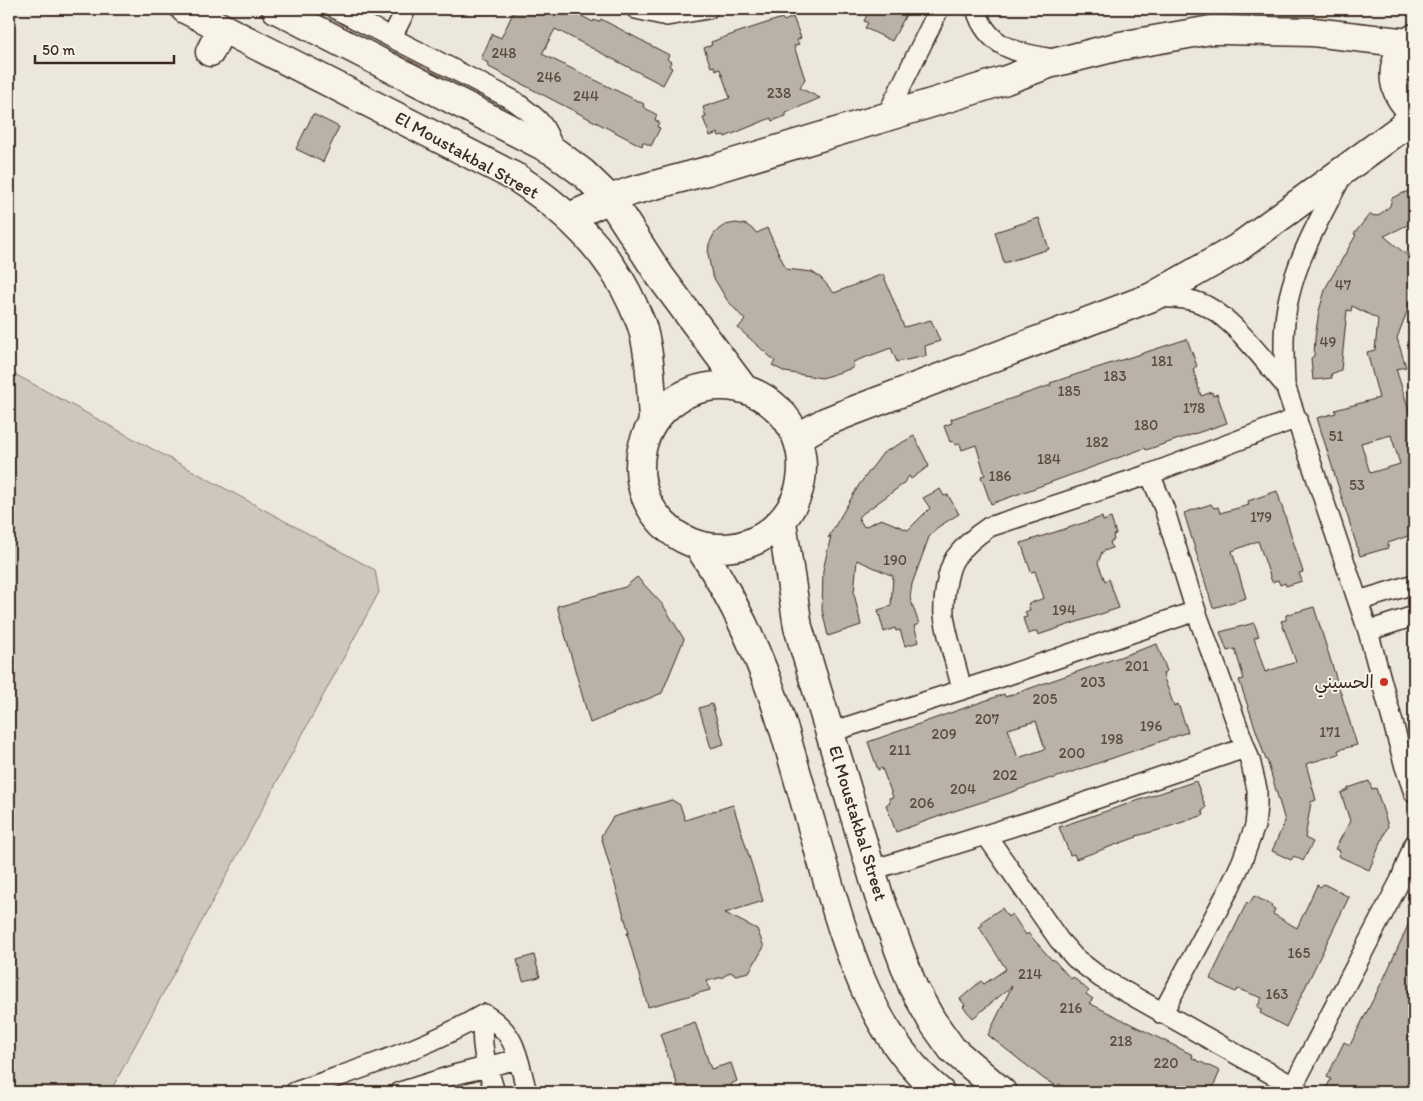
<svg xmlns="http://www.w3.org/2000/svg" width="1423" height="1101" font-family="Itim,'Playpen Sans Arabic',sans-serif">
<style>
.green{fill:#cec8bc;stroke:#84796d}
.building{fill:#bab2a7;stroke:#3b2a1e;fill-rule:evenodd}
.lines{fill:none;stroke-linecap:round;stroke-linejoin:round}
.street-casing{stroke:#3b2a1e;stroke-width:22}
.secondary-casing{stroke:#3b2a1e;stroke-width:31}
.street{stroke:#f7f3e8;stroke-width:19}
.secondary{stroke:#f7f3e8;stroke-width:28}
.poi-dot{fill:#c8321e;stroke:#f7f3e8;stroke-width:2}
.labels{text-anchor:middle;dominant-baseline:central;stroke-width:4;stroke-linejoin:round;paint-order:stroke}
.number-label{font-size:15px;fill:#5b4c40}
.street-label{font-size:18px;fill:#3b2a1e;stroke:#f7f3e8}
.poi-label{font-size:18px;fill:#3b2a1e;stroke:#f7f3e8;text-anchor:end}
</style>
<rect width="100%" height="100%" fill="#ece7dc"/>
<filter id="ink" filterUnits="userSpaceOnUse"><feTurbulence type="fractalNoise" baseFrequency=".02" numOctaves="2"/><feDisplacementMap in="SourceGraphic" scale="10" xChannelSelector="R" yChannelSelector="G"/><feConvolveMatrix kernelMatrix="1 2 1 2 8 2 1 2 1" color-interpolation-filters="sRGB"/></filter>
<g filter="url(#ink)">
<path class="green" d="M9 371 375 570 379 592 110 1092H9Z"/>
<path class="building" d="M515 9H569L593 22 594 20 599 22 601 19 669 55 667 59 671 62 669 66 672 68 663 85 555 29 542 54 644 104 643 107 657 115 655 120 659 122 657 127 660 128 651 146 643 142 642 146 487 66 488 63 481 59 492 34 501 38Z
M870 9 880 14 883 9H909L892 41 865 28 868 23 864 21Z
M793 17 801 38 797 40 799 44 794 46 805 79 800 88 820 98 786 113V116L772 121 771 118 725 137 724 135 719 136 718 133 710 136 703 118 706 117 703 107 730 98 720 69 716 70 714 66 711 67 704 48 712 45 711 42 739 32 782 18 784 21Z
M313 114 339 127 323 162 296 149Z
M1408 191 1414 203V222L1384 236 1414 261V293L1397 338 1406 367 1396 369 1414 426V534L1388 543V548L1360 556 1317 418 1336 413 1335 410 1379 398 1367 352 1375 350 1378 319 1352 306 1351 311 1347 310 1341 370 1331 374 1332 378 1313 380 1311 358 1314 356 1315 338 1319 311 1326 287 1356 235 1354 234 1369 215 1378 216 1390 206 1392 198ZM1391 435 1400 464 1370 473 1361 443Z
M1039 218 1049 249 1004 263 995 232Z
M736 223 747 225 757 233 767 228 786 269 812 272 821 278 834 293 883 274 904 327 931 320 940 341 925 346 926 356 897 362 891 348 853 362V368L822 378 785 372 772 365 775 361 738 328 745 320 727 300 712 275 708 254 709 244 714 234 719 229 725 225Z
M1187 339 1197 366 1193 369 1201 396 1212 392 1213 396 1217 394 1227 423 1146 450 1145 448 991 504 981 476 985 475 976 445 962 450 960 444 955 445 953 441 950 442 944 426 952 423 951 419 1051 385 1050 383 1084 372Z
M914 436 929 466 911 479 909 476 902 485 858 517 864 527 881 519 908 530 930 508 923 498 940 489 944 496 948 495 959 514 938 527 929 537 912 584 910 598 919 624 914 626 919 642 905 646 900 630 896 631 895 628 884 632 878 610 891 606 893 576 857 560 854 593 861 625 828 636 822 610 823 570 831 536 828 538 859 485 883 453Z
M1277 491 1303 572 1299 573 1302 581 1286 586 1285 583 1280 585 1278 580 1272 582 1258 541 1232 551 1246 598 1213 608 1184 513 1211 504 1214 508 1218 507 1220 513 1249 505 1248 501Z
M1102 517 1103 521 1111 518 1116 534 1113 535 1114 540 1110 542 1112 548 1102 552 1098 563 1105 581 1109 579 1119 608 1038 635 1037 631 1028 634 1023 618 1027 617 1025 612 1030 610 1028 604 1044 598 1035 571 1031 572 1021 543Z
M637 577 663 605 684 639 662 693 590 723 557 606 625 587Z
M1314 607 1357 745 1338 750 1339 754 1306 764 1316 800 1311 802 1305 838 1313 842 1303 861 1294 856 1291 860 1272 851 1285 821 1267 760H1266L1239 680 1244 679 1235 649 1227 651 1220 632 1254 623 1259 636 1254 638 1265 672 1296 662 1281 621 1286 620V615Z
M1157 644 1167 671 1163 674 1164 678 1174 706 1178 704 1188 732 1052 779 1051 778 1001 796 951 812 896 832 886 805 890 802 889 798 893 797 882 768 878 770 868 742 1004 694 1005 697ZM1036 721 1045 749 1018 758 1008 729Z
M712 704 724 744 711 748 699 708Z
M1196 781 1206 808 1202 811 1204 815 1159 830 1136 836 1137 837 1076 859 1074 854 1070 855 1059 827Z
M1369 781 1372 789 1376 788 1388 826 1369 870 1338 856 1340 851 1335 849 1350 821 1341 793 1348 790V788Z
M672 800 680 805 685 820 733 805 763 901 725 913 757 929 764 947 749 972 736 975 730 972 723 977 707 981 710 990 648 1007 627 933H629L601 836 613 817Z
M1324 884 1349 897 1286 1027 1260 1013 1262 1009 1257 1007 1262 998 1238 989 1235 992 1210 979 1247 902 1249 904 1254 896 1272 905 1271 907 1275 909 1273 914 1297 928 1317 885 1320 887Z
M1002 908 1008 917 1012 914 1026 935 1028 933 1052 960 1053 959 1071 979 1073 977 1089 991 1086 994 1093 999 1089 1003 1193 1055 1192 1058 1220 1071 1211 1092H1074L1059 1084 1058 1087 1044 1079 988 1035 1012 986 973 1018 963 1007 965 1005 960 999 981 981 984 984 1006 969 979 927 983 925 981 922Z
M1414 912V1092H1324L1331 1079 1327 1077 1344 1042 1350 1045 1385 976Z
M534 955 540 977 523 981 517 960Z
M695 1022 711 1069 731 1063 737 1081 731 1084 733 1092H680L660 1034Z"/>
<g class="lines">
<g class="street-casing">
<path id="street" d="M336 9 513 100C539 119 544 121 555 152
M636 9 667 16 708 9
M976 9C988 51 1022 53 1058 60
M392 37 406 9
M886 117 939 9
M1343 174C1323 213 1299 253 1289 297 1282 325 1284 356 1285 385L1368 631 1405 767 1414 793
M1152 297C1165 298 1181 297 1194 301 1228 310 1262 359 1285 385
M1150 474 1164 508 1196 611 1250 760 1257 789V805L1255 826 1242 861 1230 887 1162 1014
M1358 601 1414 584
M1368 631 1414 616
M962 690C957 667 947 638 944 615 943 600 947 570 955 558 964 546 977 535 989 527L1150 474 1297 418
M831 732 1002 677 1196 611
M986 835 1059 940 1075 958 1101 978 1293 1086
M872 870 1037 819 1245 748
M484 1014C518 1034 517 1057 527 1092
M484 1014C479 1044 486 1064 495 1092
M295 1092C359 1069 425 1049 484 1014
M400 1092 454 1075 518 1059
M1290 1092 1400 881 1414 844"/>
</g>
<g class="secondary-casing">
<path id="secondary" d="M185 9 517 178C566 210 609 251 633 305 636 313 641 321 643 330 651 359 651 391 653 420
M276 9 555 152 583 173 610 199 660 276 744 389
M1414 38C1388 58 1388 92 1414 112
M210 52 222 28
M569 217 610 199 632 191 707 171 886 117 1006 80 1049 64 1120 46 1211 30H1224L1313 32 1408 43
M640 467a81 81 0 1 1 162 0a81 81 0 1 1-162 0Z
M797 438 825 422 850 412 1152 297 1236 249 1400 129 1414 115
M782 522 798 627 879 896 913 987 932 1021 952 1049 1002 1092
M698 545C737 603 765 667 785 733 799 780 812 828 826 875 849 954 874 1038 940 1092"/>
</g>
<use href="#street" class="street"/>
<use href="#secondary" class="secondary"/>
</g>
</g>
<circle class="poi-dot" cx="1384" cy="682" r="5"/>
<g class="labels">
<g class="number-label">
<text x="504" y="53">248</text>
<text x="549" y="77">246</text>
<text x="779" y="93">238</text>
<text x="586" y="96">244</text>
<text x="1343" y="285">47</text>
<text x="1328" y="342">49</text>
<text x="1162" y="361">181</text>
<text x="1115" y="376">183</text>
<text x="1069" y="391">185</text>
<text x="1194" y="408">178</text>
<text x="1146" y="425">180</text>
<text x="1336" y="436">51</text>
<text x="1097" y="442">182</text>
<text x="1049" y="459">184</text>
<text x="1000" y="476">186</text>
<text x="1357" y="485">53</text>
<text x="1261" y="517">179</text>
<text x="895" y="560">190</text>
<text x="1064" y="610">194</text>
<text x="1137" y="666">201</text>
<text x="1093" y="682">203</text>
<text x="1045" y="699">205</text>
<text x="987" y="719">207</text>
<text x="1151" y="726">196</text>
<text x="1330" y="732">171</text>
<text x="944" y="734">209</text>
<text x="1112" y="739">198</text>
<text x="900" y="750">211</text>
<text x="1072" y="753">200</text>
<text x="1005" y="775">202</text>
<text x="963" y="789">204</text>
<text x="922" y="803">206</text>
<text x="1299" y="953">165</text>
<text x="1030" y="974">214</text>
<text x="1277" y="994">163</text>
<text x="1071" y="1008">216</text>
<text x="1121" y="1041">218</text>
<text x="1166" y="1063">220</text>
</g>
<g class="street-label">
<text transform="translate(467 155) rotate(29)">El Moustakbal Street</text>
<text transform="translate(858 823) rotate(73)">El Moustakbal Street</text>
</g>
<g class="poi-label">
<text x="1374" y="682">الحسيني</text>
</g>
</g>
<rect width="1423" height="1101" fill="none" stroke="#f7f3e8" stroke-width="30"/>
<rect x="15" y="15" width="1393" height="1071" fill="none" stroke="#3b2a1e" stroke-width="2" filter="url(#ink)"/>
<path d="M35 55v8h139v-8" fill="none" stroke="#3b2a1e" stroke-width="2.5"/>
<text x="42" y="55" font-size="15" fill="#3b2a1e" stroke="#f7f3e8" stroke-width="4" paint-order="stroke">50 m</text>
</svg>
